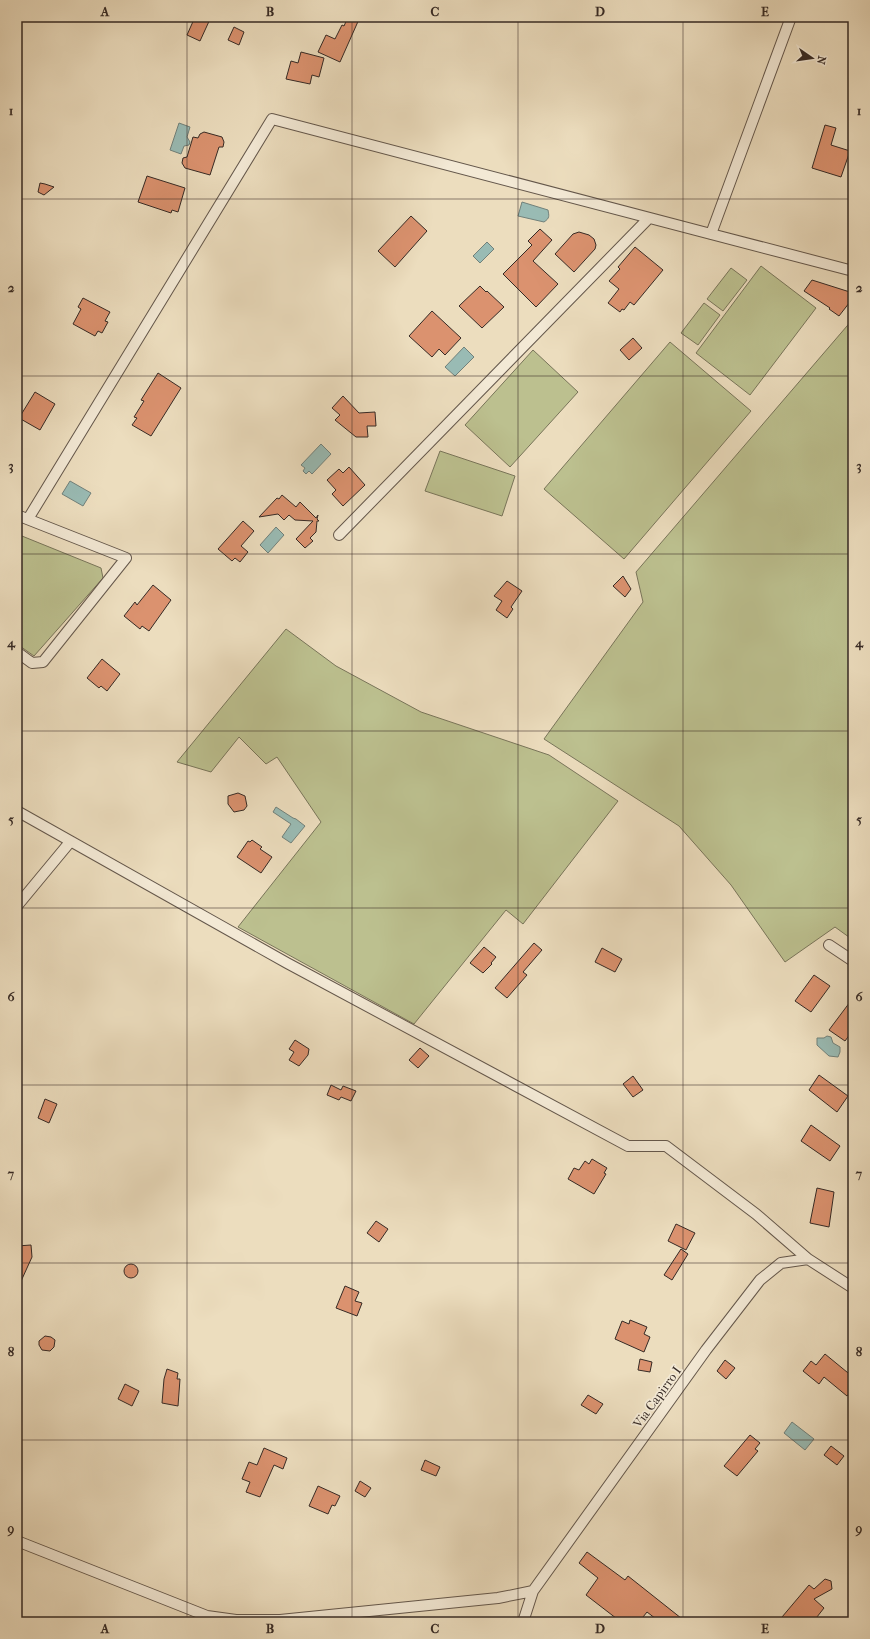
<svg xmlns="http://www.w3.org/2000/svg" width="870" height="1639" font-family="'IM FELL French Canon',serif">
<style>
.green{fill:#bcc08f;stroke:#79755a}
.water{fill:#99bbb4;stroke:#71817b}
.building{fill:#db926f;stroke:#362a25}
.lines{fill:none;stroke-linecap:round;stroke-linejoin:round}
.street-casing{stroke:#64574b;stroke-width:12}
.street{stroke:#f3e9d5;stroke-width:10}
.grid{fill:none;stroke:#362a25;stroke-width:1;stroke-opacity:0.55}
.labels{text-anchor:middle;dominant-baseline:central;stroke-width:3.5;stroke-linejoin:round;paint-order:stroke}
.street-label{font-size:13px;fill:#362a25;stroke:#f3e9d5}
.neatline{fill:none;stroke:#362a25;stroke-width:1.5}
.grid-label{font-size:13px;text-anchor:middle;font-weight:bold;fill:#362a25}
</style>
<rect width="100%" height="100%" fill="#ecddbe"/>
<filter id="stains"><feTurbulence type="fractalNoise" baseFrequency=".005" numOctaves="4"/><feColorMatrix values="0 0 0 0 .2 0 0 0 0 .09 0 0 0 0 .02 0 0 0 .5 -.17"/></filter>
<radialGradient id="worn" r=".72"><stop offset=".6" stop-color="#630" stop-opacity="0"/><stop offset="1" stop-color="#630" stop-opacity=".3"/></radialGradient>
<path class="green" d="M761 266 816 308 750 395 696 353Z
M731 268 747 280 723 311 707 299Z
M704 303 720 315 698 345 681 333Z
M853 319V940L835 927 785 962 731 885 679 826 544 739 643 602 636 572Z
M670 342 751 411 624 559 544 489Z
M533 350 578 392 510 467 465 425Z
M440 451 515 476 502 516 425 491Z
M17 534 101 568 103 578 34 656 17 644Z
M286 629 336 666 421 712 549 755 618 801 523 924 506 910 414 1024 238 927 321 822 277 757 266 764 239 737 211 772 177 762Z"/>
<path class="water" d="M179 123 190 127 187 137 190 142 189 145 184 146 181 154 170 150Z
M522 202 548 210C549 216 550 218 544 222L518 216Z
M487 242 494 249 480 263 473 256Z
M464 347 474 357 455 376 445 367Z
M321 444 331 454 312 474 309 471 306 474 303 471 305 468 301 465Z
M70 481 91 493 83 506 62 494Z
M276 527 284 535 268 553 260 545Z
M276 807 293 818 296 819 305 826 291 843 282 837 291 824 273 812Z
M827 1036 831 1037 833 1043 840 1047V1052L838 1057 829 1056 817 1045V1038H824Z
M792 1422 814 1439 805 1450 784 1433Z"/>
<path class="building" d="M195 17H211L200 41 187 35Z
M348 17H360L340 62 318 52 326 35 335 39 342 25 344 26Z
M234 27 244 32 239 45 228 40Z
M301 52 324 58 319 77 312 75 310 84 286 79 291 61 298 63Z
M825 125 836 128 831 145 850 151 841 177 812 168Z
M204 132 222 137 224 142 223 147H219L210 175 185 168 182 163 183 158 187 157 193 137 198 138 200 134Z
M147 176 185 188 178 212 172 210 171 213 138 202Z
M40 183 45 184 54 187 44 195 38 192Z
M411 216 427 231 395 267 378 251Z
M540 229 552 240 533 261 558 284 536 307 503 274 532 245 528 241Z
M579 232 589 235 594 239 596 245 595 249 574 272 555 254 573 234Z
M635 247 663 270 634 305 630 302 624 310 622 309 620 312 608 303 619 289 609 281 620 269 618 267Z
M812 280 853 293V298L839 316 829 309 830 308 804 291Z
M480 286 486 292 487 291 504 307 482 328 459 306Z
M83 298 110 312 105 321 108 322 102 333 98 331 95 336 73 324 81 309 78 307Z
M432 311 461 338 445 355 439 349 432 357 409 336Z
M633 338 642 348 629 360 620 350Z
M158 373 181 388 151 436 132 425 137 418 134 417 144 401 141 400Z
M35 392 55 404 40 430 19 418Z
M343 396 359 413 375 412 376 426H367L368 437H356L335 420 340 415 332 408Z
M349 467 365 485 343 506 332 494 336 490 327 480 339 469 343 473Z
M282 495 296 507 300 502 316 518 318 515 317 519 319 521H317L316 532 310 538 313 541 305 548 296 539 313 521 295 520 289 515 284 520 278 514 259 517 277 498 279 499Z
M243 521 254 531 241 546 248 552 240 562 235 558 232 561 218 549Z
M623 576 631 589 625 597 613 586Z
M507 581 522 591 511 607 513 609 507 618 496 610 502 601 494 596Z
M153 585 171 600 149 631 142 626 140 629 124 616 135 602 137 605Z
M102 659 120 674 107 691 101 686 99 688 87 678Z
M238 793 245 796 247 806 244 810 234 812 228 804V796Z
M252 840 262 847 260 849 272 857 261 873 237 857 248 841 250 842Z
M534 943 542 950 523 972 527 975 507 998 495 988Z
M484 947 496 957 491 963 492 964 483 973 470 963Z
M602 948 622 959 615 972 595 962Z
M814 975 830 986 811 1012 795 1001Z
M853 998V1030L845 1041 829 1030Z
M295 1040 309 1049 308 1055 299 1066 289 1060 294 1052 289 1049Z
M420 1048 429 1056 418 1068 409 1060Z
M819 1075 848 1096 837 1112 809 1090Z
M633 1076 643 1090 633 1097 623 1084Z
M331 1085 341 1090 343 1086 356 1091 351 1101 341 1097 339 1100 327 1095Z
M45 1099 57 1104 49 1123 38 1118Z
M811 1125 840 1146 830 1161 801 1141Z
M592 1159 607 1168 604 1173 606 1174 594 1194 568 1179 574 1168 579 1170 585 1161 589 1164Z
M817 1188 834 1192 829 1227 810 1223Z
M376 1221 388 1229 379 1242 367 1233Z
M676 1224 695 1233 686 1250 668 1241Z
M31 1245 32 1257 17 1290V1246Z
M681 1249 688 1254 672 1280 664 1275Z
M124 1271a7 7 0 1 1 14 0a7 7 0 1 1-14 0Z
M345 1286 359 1292 355 1301 362 1303 357 1316 336 1308Z
M630 1320 647 1327 644 1334 650 1337 644 1352 615 1339 622 1321 629 1324Z
M45 1336 51 1337 55 1340 54 1347 50 1351 42 1350 39 1345V1341Z
M825 1354 853 1377V1388L847 1396 824 1377 819 1384 803 1371 811 1361 816 1365Z
M640 1359 652 1362 650 1372 638 1370Z
M725 1360 735 1368 726 1379 717 1371Z
M167 1369 178 1373 177 1379H180L178 1406 162 1403 164 1379Z
M125 1384 139 1391 132 1406 118 1399Z
M588 1395 603 1404 596 1414 581 1405Z
M750 1435 760 1443 755 1449 758 1451 737 1476 724 1466Z
M831 1446 844 1456 837 1465 824 1455Z
M264 1448 287 1458 283 1469 274 1465 260 1497 246 1492 250 1482 242 1479 249 1462 257 1465Z
M425 1460 440 1467 436 1476 421 1470Z
M360 1481 371 1488 365 1497 355 1491Z
M318 1486 340 1496 335 1506 332 1505 328 1514 309 1506Z
M587 1552 625 1580 628 1576 686 1622H660L647 1612 639 1622H621L586 1595 598 1578 579 1563Z
M825 1579 831 1581 832 1589 814 1599 824 1608 813 1622H788L782 1617 809 1585 814 1589Z"/>
<g class="lines">
<g class="street-casing">
<path id="street" d="M791 17 711 234 853 271
M17 515 126 558 43 662 32 663 17 652
M28 519 272 119 711 234
M339 535 649 218
M17 811 287 963 628 1146H666L756 1214 808 1259
M17 906 70 842
M829 945 853 961
M17 1541 207 1616 236 1620H280L498 1598 533 1591
M523 1622 533 1591 706 1350 760 1280 781 1263 808 1259 853 1288"/>
</g>
<use href="#street" class="street"/>
</g>
<path class="grid" d="M187 17V1622M352 17V1622M518 17V1622M683 17V1622M17 199H853M17 376H853M17 554H853M17 731H853M17 908H853M17 1085H853M17 1263H853M17 1440H853"/>
<g class="labels">
<g class="street-label">
<text transform="translate(657 1397) rotate(-54)">Via Capirro I</text>
</g>
</g>
<rect width="870" height="1639" fill="none" stroke="#ecddbe" stroke-width="44"/>
<g transform="translate(812 58) rotate(103)" stroke="#f3e9d5" stroke-width="3" paint-order="stroke">
<path d="M0-3L7 15L0 10L-7 15Z" fill="#362a25"/>
<text y="-6" font-size="11" font-weight="bold" text-anchor="middle" fill="#362a25">N</text>
</g>
<rect x="22" y="22" width="826" height="1595" class="neatline"/>
<g class="grid-label">
<text x="105" y="16">A</text>
<text x="270" y="16">B</text>
<text x="435" y="16">C</text>
<text x="600" y="16">D</text>
<text x="765" y="16">E</text>
<text x="11" y="115">1</text>
<text x="859" y="115">1</text>
<text x="11" y="292">2</text>
<text x="859" y="292">2</text>
<text x="11" y="470">3</text>
<text x="859" y="470">3</text>
<text x="11" y="647">4</text>
<text x="859" y="647">4</text>
<text x="11" y="824">5</text>
<text x="859" y="824">5</text>
<text x="11" y="1001">6</text>
<text x="859" y="1001">6</text>
<text x="11" y="1178">7</text>
<text x="859" y="1178">7</text>
<text x="11" y="1356">8</text>
<text x="859" y="1356">8</text>
<text x="11" y="1533">9</text>
<text x="859" y="1533">9</text>
<text x="105" y="1633">A</text>
<text x="270" y="1633">B</text>
<text x="435" y="1633">C</text>
<text x="600" y="1633">D</text>
<text x="765" y="1633">E</text>
</g>
<rect width="100%" height="100%" filter="url(#stains)"/>
<rect width="100%" height="100%" fill="url(#worn)"/>
</svg>
